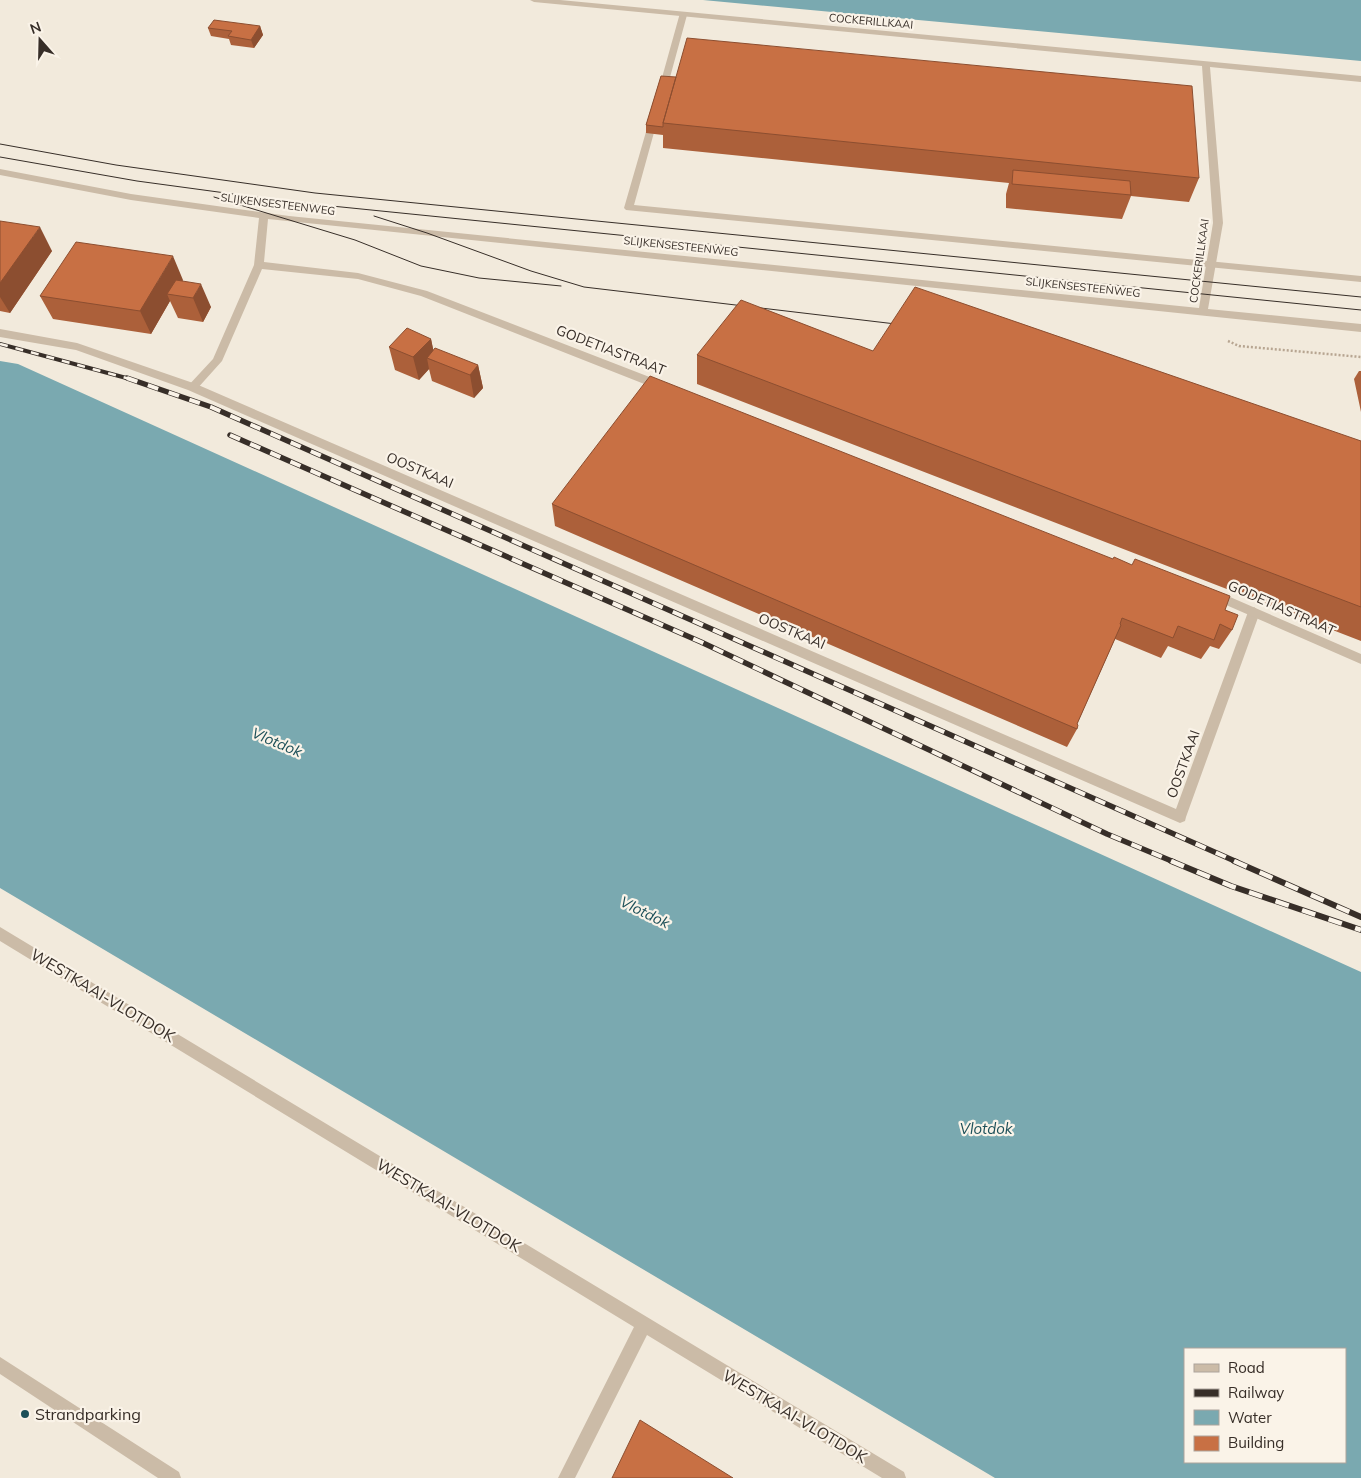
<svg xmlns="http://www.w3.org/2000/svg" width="1361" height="1478" font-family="Mulish,sans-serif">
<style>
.water{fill:#7aa9b0;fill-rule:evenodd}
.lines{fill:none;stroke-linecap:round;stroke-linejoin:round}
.path{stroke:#b7a591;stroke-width:2.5;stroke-dasharray:2 2;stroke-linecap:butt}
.service{fill:#cbbba7;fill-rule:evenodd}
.minor{fill:#cbbba7;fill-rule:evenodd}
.tram{stroke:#372e28;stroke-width:1}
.rail-far2-casing{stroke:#372e28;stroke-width:4}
.rail-far1-casing{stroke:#372e28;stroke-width:5.5}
.rail-casing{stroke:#372e28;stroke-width:6}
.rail-far2{stroke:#faf3e8;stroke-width:2.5;stroke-dasharray:8;stroke-linecap:butt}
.rail-far1{stroke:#faf3e8;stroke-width:4;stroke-dasharray:11;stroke-linecap:butt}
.rail{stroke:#faf3e8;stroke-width:4.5;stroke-dasharray:14;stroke-linecap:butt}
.wall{fill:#ac603a}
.shaded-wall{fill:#8c4e30}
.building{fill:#c87044;stroke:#8c4e30}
.poi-dot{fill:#1d5059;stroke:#faf3e8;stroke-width:2}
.labels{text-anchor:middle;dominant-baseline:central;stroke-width:4.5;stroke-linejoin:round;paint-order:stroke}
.far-street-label{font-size:11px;fill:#372e28;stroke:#faf3e8}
.street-label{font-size:14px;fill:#372e28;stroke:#faf3e8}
.water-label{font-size:15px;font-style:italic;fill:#1d5059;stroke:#faf3e8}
.near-street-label{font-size:16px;fill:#372e28;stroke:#faf3e8}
.near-poi-label{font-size:16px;fill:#372e28;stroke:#faf3e8;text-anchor:start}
</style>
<rect width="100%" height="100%" fill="#f2eadc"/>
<path class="water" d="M703 0H1361V61Z
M0 361 18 364 1361 972V1478H995L0 888ZM1345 1349V1462H1185V1349Z"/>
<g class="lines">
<path class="path" d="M1228 341 1239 346 1361 357"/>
<path class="service" d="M680 13 687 15 666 92 662 95 658 92Z
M654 115 658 118 634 205 1361 276V282L626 210 624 208 650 118Z
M0 329 77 343 196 384 1176 809 1248 612 1254 607 1260 612 1186 817 1185 821 1180 823 188 390 76 350 0 337Z
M0 927 904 1472 906 1478H882L647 1335 575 1478H558L634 1327 0 941Z"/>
<path class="minor" d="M530 0H560L1361 76V82L1210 67 1223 223 1208 309 1361 324V332L268 219 264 262 358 273 427 291 665 383 666 386 665 389H657L421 296 358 279 262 269 222 361 196 390 192 391 187 387 213 359 254 265 259 218 131 200 0 175V169L131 194 289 216 1199 308 1213 223 1202 66 534 2Z
M1214 590 1361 654V664L1210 598 1208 595Z
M0 1357 179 1472 181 1478H158L0 1374Z"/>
<path class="tram" d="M0 144 116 165 315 193 1361 297
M0 157 137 181 292 202 1361 310
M214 197 355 240 421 266 479 278 561 286
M374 216 427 233 531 271 584 287 904 325"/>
<g class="rail-far2-casing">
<path id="rail-far2" d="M0 344 130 379"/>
</g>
<g class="rail-far1-casing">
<path id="rail-far1" d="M127 378 211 407 1237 862
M230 435 701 642 1107 834 1174 862"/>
</g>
<g class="rail-casing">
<path id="rail" d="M1171 861 1231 886 1361 930
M1234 861 1361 917"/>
</g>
<use href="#rail-far2" class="rail-far2"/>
<use href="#rail-far1" class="rail-far1"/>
<use href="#rail" class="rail"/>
</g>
<path class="wall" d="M260 26 263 35 254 48 231 45 229 39 211 36 208 28Z
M661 76 1199 178 1189 202 1131 196 1122 219 1006 208V194L1009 183 663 148V135L646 133V125Z
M0 221 52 251 10 313 0 311Z
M183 280 182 281 211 307 203 322 178 318 170 301 151 334 53 319 40 296Z
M431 339 433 350 478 365 483 388 474 398 432 381 429 369 419 380 395 370 389 347Z
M697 355 1361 441V641L697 384Z
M1359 371H1361V412L1354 379Z
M552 504 1225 610 1232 630 1219 649 1210 646 1201 659 1168 646 1161 658 1115 639 1077 724V729L1067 747 555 526Z"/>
<path class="shaded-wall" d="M260 26 263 35 254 48 251 40Z
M40 227 52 251 10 313 0 297V283Z
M173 256 183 280 174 295 167 294 170 301 151 334 140 311Z
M201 284 211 307 203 322 193 298Z
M431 339 436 362 427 358 429 369 419 380 413 357Z
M478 365 483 388 474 398 470 375Z"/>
<path class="building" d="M214 20 260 26 251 40 228 36 232 31 208 28Z
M687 38 1192 86 1199 178 663 123Z
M661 76 676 77 663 123V127L646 125Z
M1013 170 1130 181 1131 195 1012 184Z
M0 221 40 227 0 283Z
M76 242 173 256 140 311 40 296Z
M176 280 201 284 193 298 167 294Z
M915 287 1361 441V607L697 355 741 300 873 351Z
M407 328 431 339 413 357 389 347Z
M435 348 478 365 470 375 427 358Z
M650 376 1113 559 1114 557 1132 565 1135 559 1230 596 1225 610 1238 615 1232 630 1220 624 1214 640 1178 626 1173 638 1122 618 1120 624 1121 625 1077 724 1078 725 1077 729 552 504Z
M640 1420 733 1478H612Z"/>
<circle class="poi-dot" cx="25" cy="1414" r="5"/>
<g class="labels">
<g class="far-street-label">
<text transform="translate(871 21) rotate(5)">COCKERILLKAAI</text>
<text transform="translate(278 204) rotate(7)">SLIJKENSESTEENWEG</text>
<text transform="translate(681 246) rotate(6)">SLIJKENSESTEENWEG</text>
<text transform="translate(1199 261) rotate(-82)">COCKERILLKAAI</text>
<text transform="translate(1083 287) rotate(6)">SLIJKENSESTEENWEG</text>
</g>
<g class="street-label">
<text transform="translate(611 350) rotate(21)">GODETIASTRAAT</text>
<text transform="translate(420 470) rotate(23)">OOSTKAAI</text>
<text transform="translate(1282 608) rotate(24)">GODETIASTRAAT</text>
<text transform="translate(792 631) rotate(23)">OOSTKAAI</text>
<text transform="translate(1183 764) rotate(-70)">OOSTKAAI</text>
</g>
<g class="water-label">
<text transform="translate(277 742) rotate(23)">Vlotdok</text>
<text transform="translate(645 912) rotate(26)">Vlotdok</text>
<text x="986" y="1128">Vlotdok</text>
</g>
<g class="near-street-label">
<text transform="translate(103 995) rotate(31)">WESTKAAI-VLOTDOK</text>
<text transform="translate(449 1205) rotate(31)">WESTKAAI-VLOTDOK</text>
<text transform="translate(795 1416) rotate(31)">WESTKAAI-VLOTDOK</text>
</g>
<g class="near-poi-label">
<text x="35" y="1414">Strandparking</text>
</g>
</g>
<rect x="1184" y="1348" width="162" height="115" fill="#faf3e8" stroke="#aca49b"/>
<rect x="1194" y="1364" width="25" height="8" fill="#cbbba7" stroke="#aca49b"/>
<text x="1228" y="1373" font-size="15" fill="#372e28">Road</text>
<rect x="1194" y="1389" width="25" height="8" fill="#372e28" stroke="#aca49b"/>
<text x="1228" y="1398" font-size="15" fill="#372e28">Railway</text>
<rect x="1194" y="1410" width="25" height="15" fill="#7aa9b0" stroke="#aca49b"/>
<text x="1228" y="1423" font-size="15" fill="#372e28">Water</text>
<rect x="1194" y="1436" width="25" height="15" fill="#c87044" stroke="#aca49b"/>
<text x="1228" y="1448" font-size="15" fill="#372e28">Building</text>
<g transform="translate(40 40) rotate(340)" stroke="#faf3e8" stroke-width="4" paint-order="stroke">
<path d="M0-4L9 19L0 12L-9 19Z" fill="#372e28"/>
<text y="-8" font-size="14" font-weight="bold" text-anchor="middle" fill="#372e28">N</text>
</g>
</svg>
